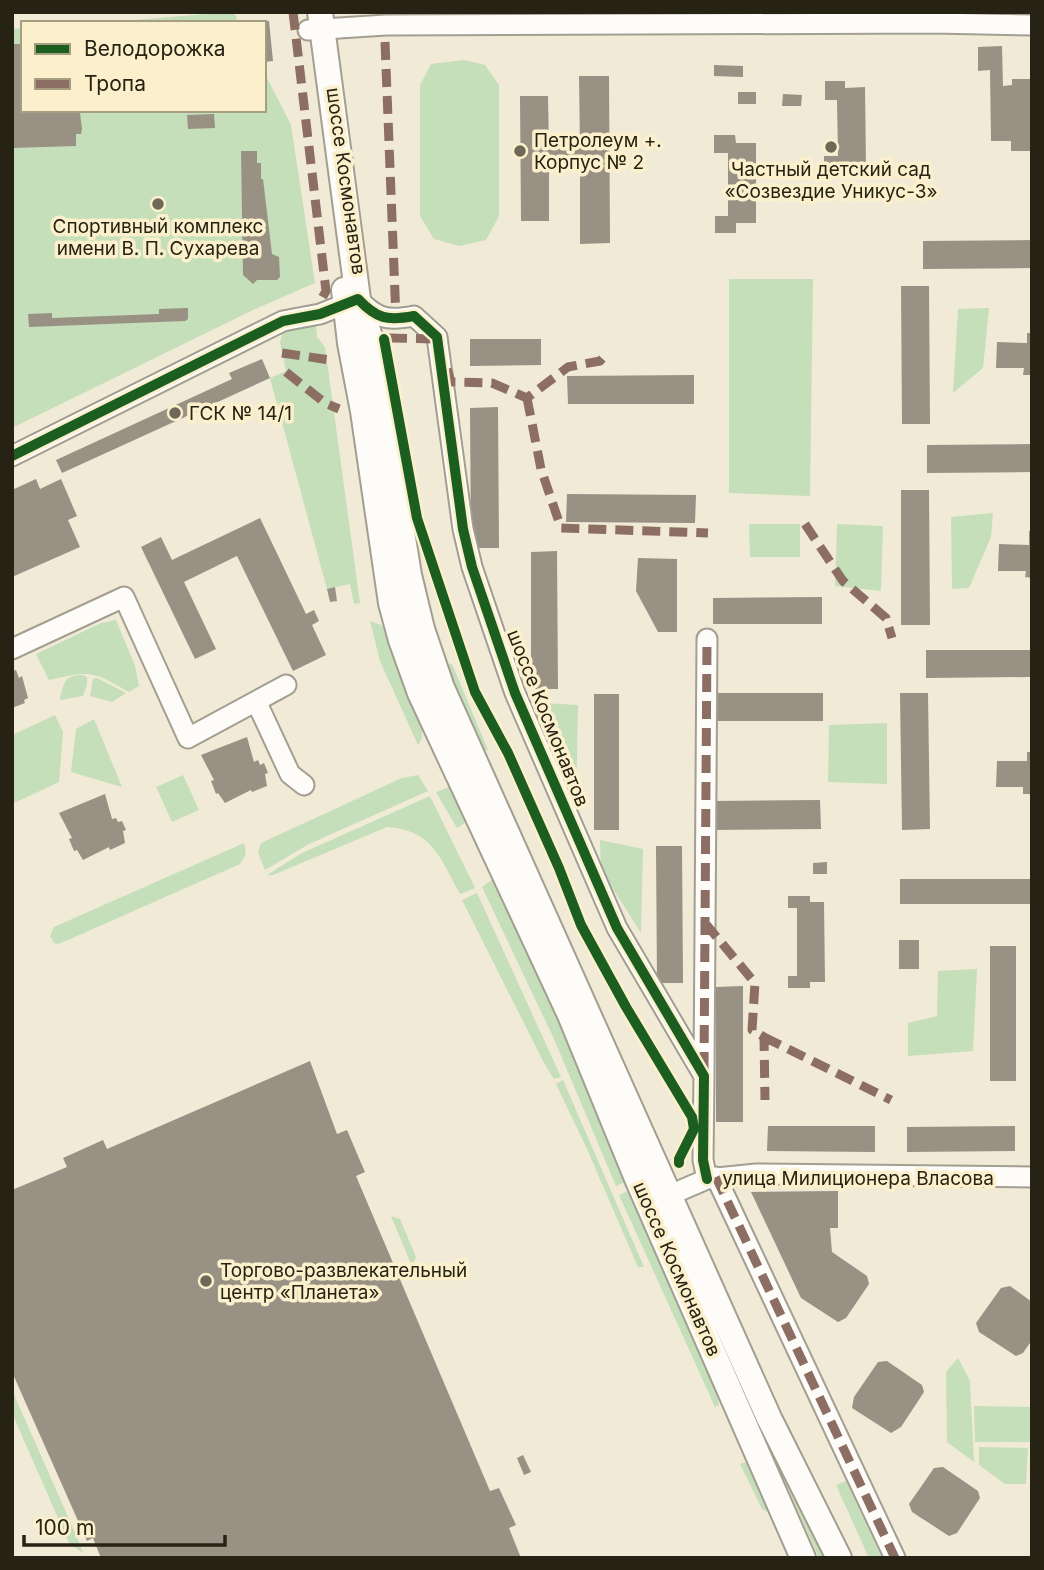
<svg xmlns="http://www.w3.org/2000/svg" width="1044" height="1570" font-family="Inter,sans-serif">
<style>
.green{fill:#c4dfb9}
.building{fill:#989184}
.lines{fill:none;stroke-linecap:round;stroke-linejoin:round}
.minor-casing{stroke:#a39e90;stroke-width:23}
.major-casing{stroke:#a39e90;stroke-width:28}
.minor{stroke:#fdfcf9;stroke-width:19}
.major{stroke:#fdfcf9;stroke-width:24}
.quiet{stroke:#8d6e63;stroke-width:9;stroke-dasharray:18 9;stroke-linecap:butt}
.cycleway-casing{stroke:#fcf0cc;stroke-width:15}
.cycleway{stroke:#1b5e20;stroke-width:10}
.poi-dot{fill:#6d6858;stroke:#fcf0cc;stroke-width:2.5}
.labels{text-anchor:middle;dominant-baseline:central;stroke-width:7;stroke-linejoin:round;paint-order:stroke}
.poi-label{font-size:19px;fill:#262214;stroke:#fcf0cc;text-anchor:start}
.street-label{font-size:19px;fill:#262214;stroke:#fcf0cc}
</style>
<rect width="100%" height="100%" fill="#f1ead7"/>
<path class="green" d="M229 12H234L239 23H101Z
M23 28V110H264V72L291 125 315 283 253 310 12 428V29Z
M464 60 485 65 499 85V216L486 240 459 246 434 239 420 216V85L431 64Z
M729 279H813L810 496 729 493Z
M989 308 983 368 953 393 958 309Z
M316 324 317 337 325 347 360 603 354 604 350 584 327 589 270 378 286 371 280 343 284 326Z
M993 513 991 537 969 588 952 589 951 517Z
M749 524H800V557H750Z
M837 524 883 526 881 591 835 586Z
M116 620 135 666 139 686 129 692C91 670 90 671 49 680L36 654 101 623Z
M370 621 381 625 388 634 422 729V738L418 745 380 661Z
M452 664 488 750 482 752 446 665Z
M82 675 87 677V685L83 696 60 700C63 684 64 675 82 675Z
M97 678 126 693 112 702 90 696 93 679Z
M526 702 578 705 576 807Z
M55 715 63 732 59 782 12 804V735Z
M94 719 122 787 71 772 76 729Z
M887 723V784L828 782 829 725Z
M183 775 199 810 172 822 156 787Z
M418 775 428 791 309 844 265 870 258 853 261 843 402 778Z
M452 786 465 823 457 828 436 792Z
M430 796 475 888 460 894C440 858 433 830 387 827L273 875H267L302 853Z
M600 840 643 849 641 933 601 870Z
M244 843 246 854 240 864 68 940 58 944 54 943 50 936 54 927Z
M493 879C552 972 583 1081 625 1182L616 1186 554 1039 482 887Z
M477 893 561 1077 554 1079 544 1063 462 900Z
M977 969 973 1051 908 1056V1023L937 1016 938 971Z
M563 1080 644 1267H638L587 1149 556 1084Z
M628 1191 711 1367 719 1405 715 1407 619 1195Z
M669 1214 824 1558H819L666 1215Z
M391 1216 400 1219 416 1257 412 1266Z
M958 1358 970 1381 974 1462 947 1442 946 1372Z
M12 1390 76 1535 83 1553 69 1543 12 1413Z
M974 1406 1032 1407V1442H975Z
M979 1447 1028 1448 1026 1484H1005L979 1465Z
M745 1462 770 1495 778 1517 762 1509 740 1464Z
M846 1481 880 1554 884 1558H869L836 1485Z"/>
<path class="building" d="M264 21H269L273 61 264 62Z
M12 44H23V110H75V113H80L82 129 81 134H76V146L12 148Z
M1002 46 1003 86 1012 85V79H1032V151H1011V141H991L990 70 978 71V47Z
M714 65 743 66V77L714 76Z
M579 76H609L610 243 580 244V172H574V169H549V221H521L520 96H548L549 147H580Z
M825 81H845V88L865 87 866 168H846L845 174 824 175V156H838L837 100H825Z
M738 92H756V104H738Z
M783 94 802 95 801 106H782Z
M214 114 215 128 188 129 187 115Z
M714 135H735L736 143H756V223H736V233H715V216H728V153H714Z
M241 151H257V163H261V179H263L272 254 279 257 280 277 277 280H257L253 284 243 275Z
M1032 240V268L923 269V241Z
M901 286H929L930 424H902Z
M188 308V319L185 321 29 327 28 314 52 313V318L159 314V309Z
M1027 333H1032V375H1023L1024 368H996L997 342 1027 343Z
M470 339H541V365L470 366Z
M262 359 270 378 62 473 56 460 232 379 229 373Z
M694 375V404H568L567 376Z
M498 407 499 548H471L470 408Z
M1032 444V472L927 473V445Z
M36 479 40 489 61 479 77 516 68 520 80 547 12 577V490Z
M901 490H929L930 625H901Z
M567 494 696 495 695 523 566 522Z
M260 518 306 614 314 610 319 621 312 625 326 655 293 671 237 556 184 582 216 649 195 659 141 547 161 537 172 560Z
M1029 531H1032V578L1025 577 1026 571H998L999 544 1029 545Z
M557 551 558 689H531V552Z
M638 558 677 559V632H658L636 591Z
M335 587 337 601 330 602 327 589Z
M822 597V624H713V598Z
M926 650H1030V677L926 678Z
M16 670 19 678 22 676 28 698 24 700 25 703 12 708V671Z
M712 693H823V721H711Z
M900 693H928L930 829 902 830Z
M594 694H619V830H594Z
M247 737 254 762 258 760 260 765 264 763 268 773 265 774 267 786 252 792 251 790 225 803 218 793 216 794 211 781 214 780 201 755Z
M1027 752H1032V794H1023V787H996L997 761H1027Z
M105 794 112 819 116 818 118 822 122 821 126 830 123 831 125 843 110 850 109 847 83 860 77 850 74 851 69 839 72 838 59 813Z
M820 800 821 829 712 830V801Z
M656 846H682L683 983H657Z
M827 862V874H813V863Z
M900 879H1032V904H900Z
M788 896H810V902H824L825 982H810V988H788V976H797V908H788Z
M899 940H919V969H899Z
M990 946H1016V1081H990Z
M743 986V1122H716V987Z
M310 1061 337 1134 347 1130 361 1163 365 1172 356 1176 490 1491 499 1488 516 1525 509 1528 521 1558H101L93 1538 87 1541 12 1372V1190L67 1167 63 1158 103 1140 107 1149Z
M768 1126H875V1152L767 1151Z
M1015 1126V1151L907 1152V1127Z
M838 1191V1228H830L832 1252 867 1276 869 1284 846 1318 838 1322 801 1298 751 1192Z
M1010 1286 1032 1302V1340L1023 1353 1016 1356 979 1332 976 1323 1001 1288Z
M887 1361 922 1385 924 1392 901 1427 891 1433 852 1408 854 1397 878 1362Z
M523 1455 531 1472 524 1475 517 1458Z
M943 1467 978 1491 980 1498 957 1533 949 1536 912 1512 909 1504 934 1468Z"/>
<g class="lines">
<g class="minor-casing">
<path id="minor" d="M308 30 386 25 934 23 1032 25
M12 456 283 321 320 314 358 299C377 319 387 321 414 316L437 337 463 529 472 567 515 693 617 928 704 1076 703 1160 707 1179
M12 649 124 597 188 738 286 685
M257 703 290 774 304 785
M704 1075 707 639
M716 1177 895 1558
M656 1201 707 1179 756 1174 1032 1177"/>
</g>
<g class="major-casing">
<path id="major" d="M320 12 358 299 371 340 409 575 422 629 442 688 769 1418 839 1558
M344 290 350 343 363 411 391 603 401 640 420 693 570 1015 638 1181 803 1558"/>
</g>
<use href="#minor" class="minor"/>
<use href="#major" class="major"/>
<path class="quiet" d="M293 12 326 291 319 304
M385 42 396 319
M389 338 437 339
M282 353 330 360
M447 369 451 382 492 383 527 398 568 367 600 361 607 353
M286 372 325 403 339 409
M527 398 541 469 561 528 708 533
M805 524 843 581 886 618 892 638
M705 923 755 983 752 1030 764 1037 765 1100
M764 1037 891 1100
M704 1070 707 639
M716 1177 895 1558"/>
<g class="cycleway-casing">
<path id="cycleway" d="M384 339 417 518 475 692 508 753 559 868 581 925 626 1007 692 1117 694 1129 679 1159V1163
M12 456 283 321 320 314 358 299C377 319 387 321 414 316L437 337 463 529 472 567 515 693 617 928 704 1076 703 1160 707 1179"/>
</g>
<use href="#cycleway" class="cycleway"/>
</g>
<g class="poi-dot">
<circle cx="831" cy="147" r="7"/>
<circle cx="520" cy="151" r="7"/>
<circle cx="158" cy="204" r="7"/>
<circle cx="175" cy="413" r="7"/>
<circle cx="206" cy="1281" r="7"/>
</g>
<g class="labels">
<g class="poi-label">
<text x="534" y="140">Петролеум +.<tspan x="534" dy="22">Корпус № 2</tspan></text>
<text x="831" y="169" text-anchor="middle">Частный детский сад<tspan x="831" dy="22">«Созвездие Уникус-3»</tspan></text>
<text x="158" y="226" text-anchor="middle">Спортивный комплекс<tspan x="158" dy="22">имени В. П. Сухарева</tspan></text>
<text x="189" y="413">ГСК № 14/1</text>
<text x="220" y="1270">Торгово-развлекательный<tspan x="220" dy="22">центр «Планета»</tspan></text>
</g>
<g class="street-label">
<text transform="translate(346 181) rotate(82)">шоссе Космонавтов</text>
<text transform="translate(548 718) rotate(68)">шоссе Космонавтов</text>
<text x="858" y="1178">улица Милиционера Власова</text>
<text transform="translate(677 1269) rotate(66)">шоссе Космонавтов</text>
</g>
</g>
<rect width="1044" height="1570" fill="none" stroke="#262214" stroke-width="28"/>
<rect x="21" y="21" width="245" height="91" fill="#fcf0cc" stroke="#a69e82" stroke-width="2"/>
<rect x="35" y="44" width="35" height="10" fill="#1b5e20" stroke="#a69e82" stroke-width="2"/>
<text x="84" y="56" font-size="21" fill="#262214">Велодорожка</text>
<rect x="35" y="79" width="35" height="10" fill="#8d6e63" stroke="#a69e82" stroke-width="2"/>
<text x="84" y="91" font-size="21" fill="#262214">Тропа</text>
<path d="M24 1535v10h201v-10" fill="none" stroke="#262214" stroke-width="3.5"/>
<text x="35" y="1535" font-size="21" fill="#262214" stroke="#fcf0cc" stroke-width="5" paint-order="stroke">100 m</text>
</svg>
